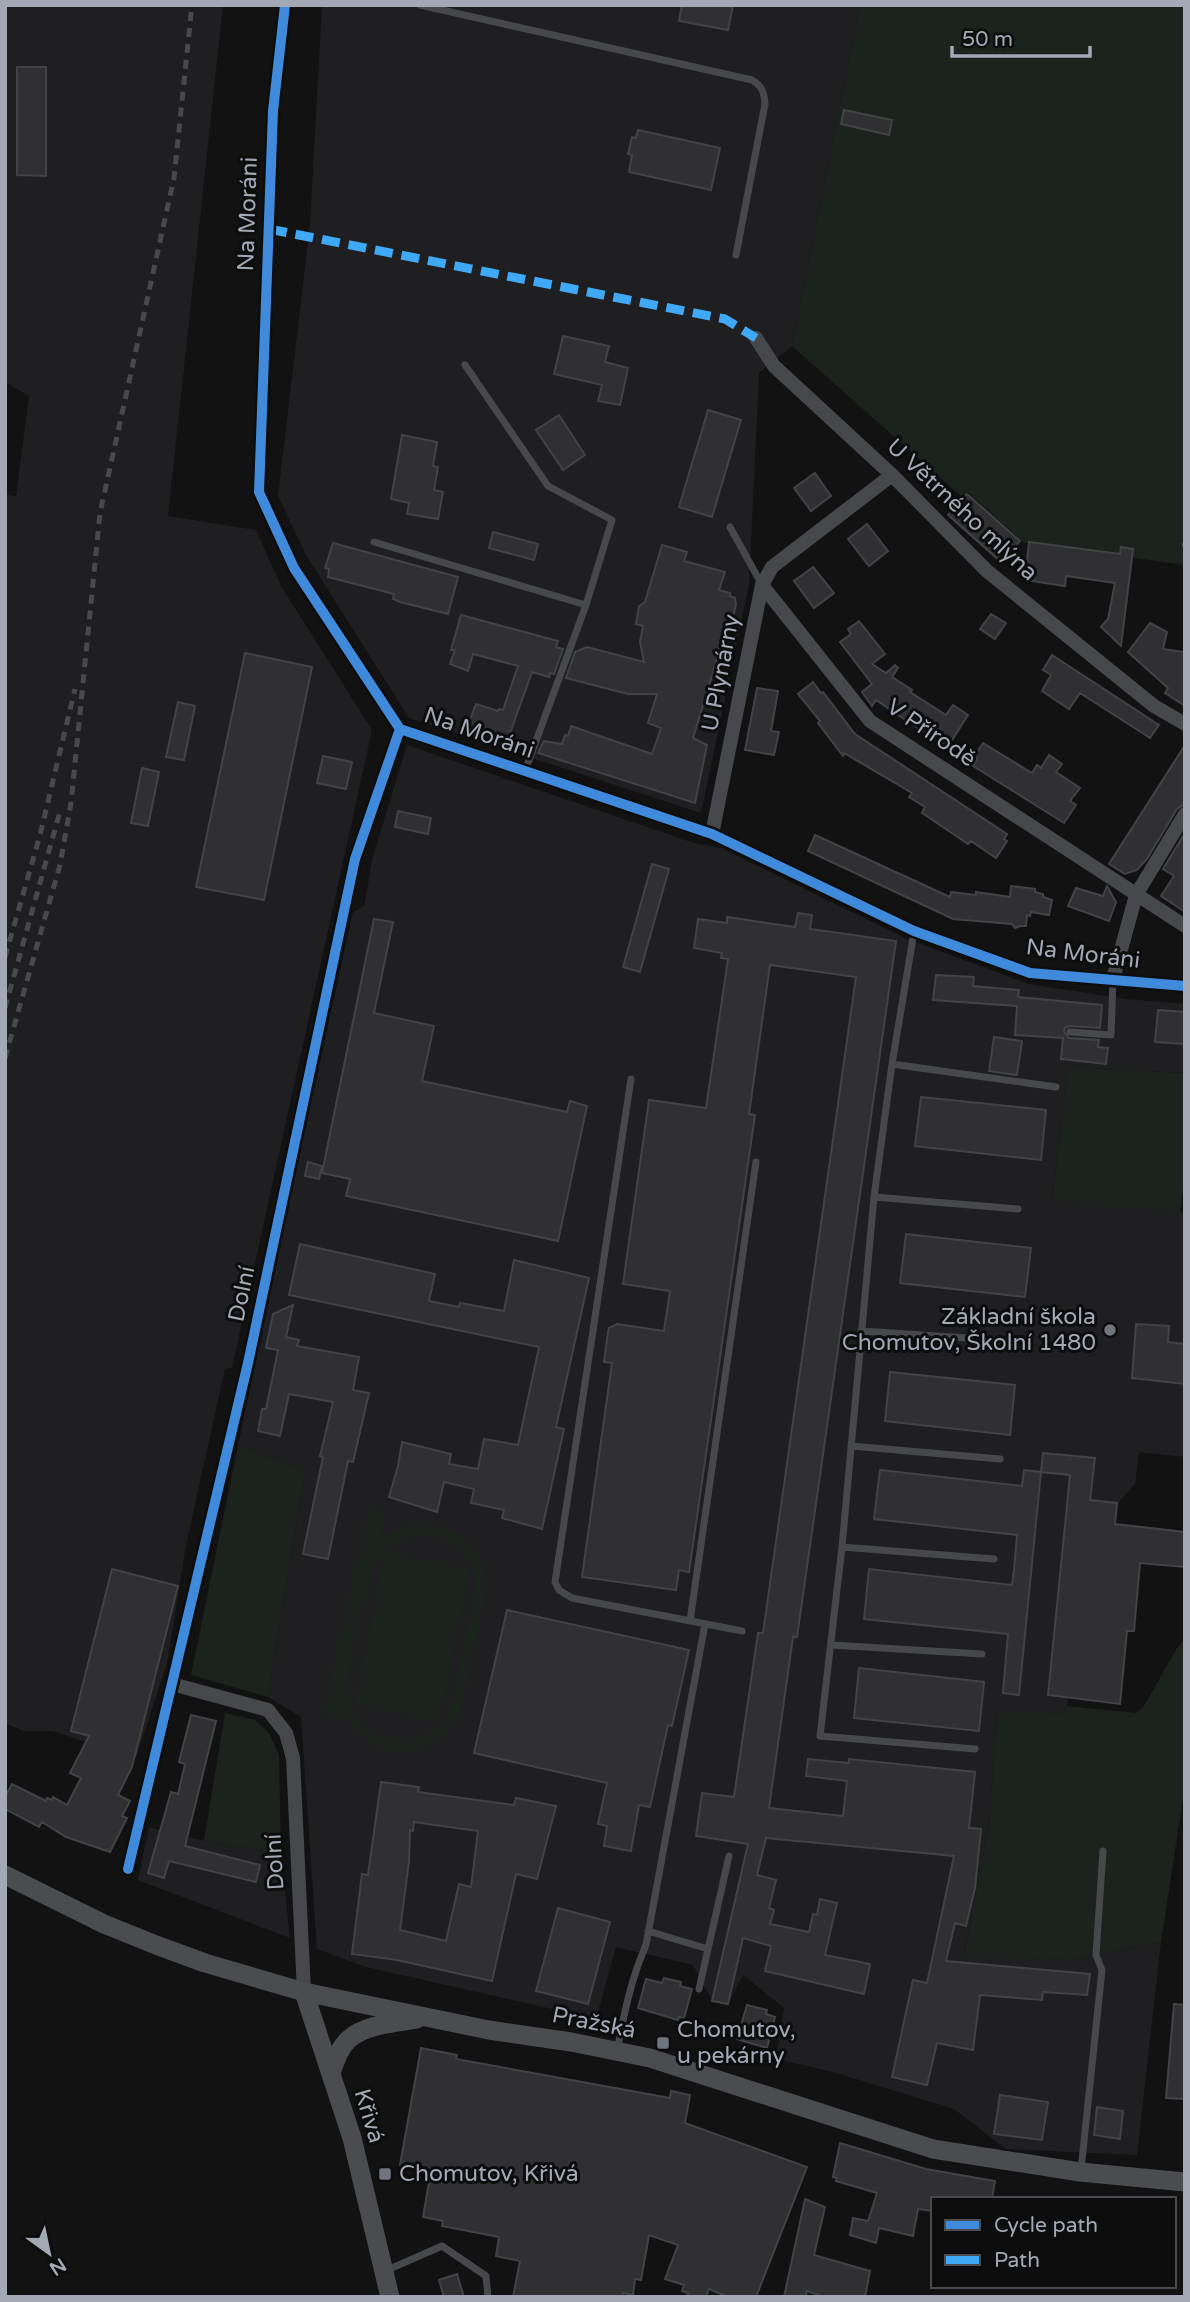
<svg xmlns="http://www.w3.org/2000/svg" width="1190" height="2302" font-family="'Varela Round',sans-serif">
<style>
.built{fill:#1f1f21}
.green{fill:#1c231d;fill-rule:evenodd}
.building{fill:#303032;stroke:#414347;stroke-width:2;fill-rule:evenodd}
.lines{fill:none;stroke-linecap:round;stroke-linejoin:round}
.path{stroke:#484a4e;stroke-width:3.5;stroke-dasharray:3.5 5;stroke-linecap:butt}
.lane{stroke:#47484c;stroke-width:7}
.street{stroke:#47484c;stroke-width:14}
.secondary{stroke:#4a4c50;stroke-width:19}
.rail{stroke:#47494c;stroke-width:5;stroke-dasharray:9 7;stroke-linecap:butt}
.quiet{stroke:#3fa9f5;stroke-width:9;stroke-dasharray:18 9;stroke-linecap:butt}
.cycleway-casing{stroke:#0d0d0e;stroke-width:15}
.cycleway{stroke:#408adc;stroke-width:10}
.poi-dot{fill:#70747c;stroke:#0d0d0e;stroke-width:2.5}
.labels{text-anchor:middle;dominant-baseline:central;stroke-width:6;stroke-linejoin:round;paint-order:stroke}
.street-label{font-size:23px;fill:#a2a9b5;stroke:#0d0d0e}
.poi-label{font-size:23px;fill:#a2a9b5;stroke:#0d0d0e;text-anchor:start}
</style>
<rect width="100%" height="100%" fill="#121213"/>
<path class="built" d="M5 5H223L168 516 256 530 281 586 372 730 232 1368 225 1369 186 1545 167 1663 136 1758 52 1731H23L5 1723V494L16 496 29 396 5 382Z
M322 5H860L792 346 759 373 749 585 701 813 409 718 306 555 278 496 310 225Z
M407 745 694 843 723 849 907 939 1029 984 1126 999 1185 1004V1073L1068 1067 1052 1199 1185 1212V1457L1139 1452 1135 1484 1119 1502 1116 1523 1085 1521 1067 1706 1061 1715 997 1712 989 1825 964 1954 1070 1959 1161 1942 1137 2155 1006 2149 954 2109 833 2072 776 2059 784 2008 743 1975 728 2004 712 2001 693 1965 616 1947 596 2019 366 1967 317 1949 301 1717 268 1697 305 1470 238 1446 301 1149 353 912 364 906 373 856Z
M149 1827 204 1841 281 1854 290 1938 138 1880Z"/>
<path class="green" d="M860 5H1185V565L1023 542 968 492 962 497 792 346Z
M1068 1067 1185 1073V1172L1180 1212 1052 1200Z
M238 1446 305 1470 268 1697 191 1675Z
M368 1508 384 1512 379 1542C417 1502 492 1533 487 1590 482 1613 477 1636 472 1659 468 1676 465 1695 460 1712 451 1740 417 1756 390 1750 368 1745 351 1730 342 1710L339 1718 323 1713ZM427 1534C459 1541 472 1555 476 1588L452 1701C449 1710 446 1718 439 1725 408 1755 354 1738 348 1694 344 1667 366 1600 373 1571 383 1546 401 1538 427 1534Z
M385 1553 469 1569 439 1721 355 1704Z
M1185 1640V1785L1161 1942 1070 1959 964 1955 989 1825 997 1711 1061 1715 1067 1706 1136 1713 1144 1706 1177 1648Z
M225 1713 255 1720 269 1733 279 1755 281 1854 204 1841Z"/>
<path class="building" d="M682 5H733L728 30 679 21Z
M17 67H46V176L17 175Z
M844 110 892 120 889 135 841 124Z
M638 130 720 148 711 190 629 172 632 155 628 154 632 137 636 138Z
M563 336 609 346 605 362 628 368 620 405 598 401 602 385 554 374Z
M708 410 741 420 712 517 679 507Z
M559 415 585 455 563 470 536 430Z
M402 435 437 442 433 466 438 467 434 490 443 492 438 519 407 514 409 503 391 499Z
M815 473 831 496 811 511 794 488Z
M967 494 1020 541 1001 562 948 515Z
M867 524 888 551 869 566 848 539Z
M493 532 538 544 534 560 489 548Z
M1029 542 1120 554 1121 547 1133 549 1121 646 1101 627 1108 619 1115 583 1066 576 1065 586 1025 580Z
M333 543 458 577 448 614 400 602 393 599 394 594 328 577 329 569 325 568Z
M662 545 687 552 684 561 725 572 719 590 730 593V596L735 598 736 604 733 617H730L693 738 707 745 695 803 538 753 544 741 562 744 565 735 568 736 571 726 652 754 661 728 648 723 657 694H628L566 678 575 652 587 647 644 662 640 642 643 626 636 624 639 606 645 602Z
M813 567 834 593 814 608 794 581Z
M991 614 1006 623 995 639 980 629Z
M461 615 558 641 556 647 563 649 554 674 550 673 549 677 532 672 508 739 468 725 476 704 498 711 499 709 503 710 518 666 473 654 468 671 450 664 455 650H451Z
M859 621 885 654 872 664 886 673 895 665 898 668 892 677 912 690 910 692 946 715 953 705 968 715 947 748 876 700 872 706 862 692 872 684 840 642 851 634 848 629Z
M1150 623 1167 632 1163 649 1185 652V706L1165 693 1168 688 1128 652Z
M245 653 312 667 264 900 196 887Z
M1052 655 1159 725 1150 738 1080 693 1069 709 1042 691 1051 675 1043 670Z
M813 682 821 693 823 692 855 734 1007 834 1004 839 1007 841 996 858 971 841 968 844 922 813 925 807 909 797 912 793 844 753 843 756 818 723 820 721 798 694Z
M757 688 778 691 771 731 779 732 774 755 745 750Z
M178 702 195 706 184 760 166 757Z
M983 743 1032 773 1037 765 1041 768 1049 755 1062 764 1056 772 1080 788 1070 801 1076 805 1064 823 973 766 977 759 974 757Z
M1185 745V804L1177 809 1147 859 1137 870 1125 874 1109 864Z
M323 756 352 762 346 789 317 783Z
M142 768 159 772 148 826 131 823Z
M398 811 431 818 428 834 395 827Z
M1185 833V912L1161 896 1174 876 1163 869Z
M815 835 950 897 951 892 976 895V892L1010 897 1011 886 1035 889V892L1043 894V897L1052 900 1049 915 1031 912 1030 916 1027 915 1026 926H1020L1015 928 1012 924 953 919 808 851Z
M652 864 669 869 640 972 623 967Z
M1107 886 1116 902 1109 921 1068 906 1076 888 1103 896Z
M798 913 812 915 810 929 896 941 797 1637H793L769 1808 843 1816 847 1781 806 1776 808 1759 849 1763V1759L975 1772 969 1828 981 1829 975 1888 966 1926 955 1923 946 1961 1090 1974 1087 1995 1043 1992 1042 2000 980 1995 973 2050 937 2043 927 2085 892 2077 913 1980 927 1983 954 1856 766 1838 757 1875 776 1880 769 1908 774 1910 770 1924 809 1932 813 1914 817 1915 820 1899 837 1903 825 1955 870 1964 864 1994 765 1971 771 1946 743 1938 728 2004 712 2001 748 1844 696 1836 702 1793 734 1797 758 1633H763L856 977 770 965 749 1114 755 1115 689 1572 679 1570 676 1590 582 1577 612 1363 604 1362 608 1332 609 1328 617 1324 664 1331 670 1291 623 1284 649 1100 706 1108 728 959 721 958 722 953 694 948 698 919 727 923V917L795 927Z
M374 919 393 922 374 1013 434 1026 422 1081 567 1112 570 1101 587 1106 558 1241 346 1196 350 1179 322 1173Z
M936 975 974 977 973 986 1019 990 1018 997 1102 1005 1100 1028 1070 1026 1065 1028 1064 1032 1069 1038 1099 1040 1098 1047 1108 1048 1106 1064 1061 1059 1063 1038 1015 1035 1017 1006 933 1000Z
M1158 1010 1185 1012V1044L1155 1042Z
M994 1037 1022 1041 1017 1075 989 1071Z
M921 1097 1046 1110 1041 1160 915 1146Z
M308 1162 322 1166 319 1179 305 1176Z
M906 1234 1031 1248 1025 1297 900 1283Z
M300 1244 435 1274 429 1301 459 1307 460 1303 504 1311 514 1260 589 1278 556 1427 564 1429 542 1529 502 1518 504 1510 471 1503 474 1489 444 1482 437 1512 389 1497 398 1466 402 1442 451 1454 449 1464 478 1469 484 1439 518 1445 539 1347 289 1295Z
M293 1305 286 1337 299 1340 297 1346 359 1357 353 1390 369 1393 353 1462 348 1461 328 1559 303 1554 323 1457 320 1456 333 1402 289 1394 280 1436 258 1431 262 1409H266L278 1350 266 1348 273 1314Z
M1136 1324 1169 1326 1168 1342 1185 1344V1384L1132 1378Z
M890 1372 1015 1385 1010 1435 885 1421Z
M1043 1453 1095 1458 1090 1500 1117 1503 1115 1524 1185 1532V1567L1140 1563 1134 1631H1127L1120 1704 1048 1695 1070 1475 1041 1472Z
M880 1470 1022 1486 1024 1470 1041 1472 1019 1695 1003 1693 1008 1634 864 1619 869 1569 1012 1585 1014 1570 1017 1535 874 1519Z
M112 1569 178 1586 132 1767 118 1795 130 1801 122 1816 127 1818 110 1852 66 1837 42 1822 39 1827 5 1809V1797L12 1784 46 1801 47 1798 52 1800 53 1797 67 1805 81 1778 70 1773 89 1736 71 1731Z
M507 1610 689 1650 672 1726 668 1725 650 1807 639 1805 631 1851 604 1846 607 1826 598 1824 607 1783 474 1753Z
M859 1668 984 1682 979 1731 854 1718Z
M191 1715 216 1721 185 1846 260 1865 256 1882 169 1861 164 1878 148 1873 171 1792 178 1794 185 1764 179 1762Z
M381 1782 419 1787 418 1792 514 1805 516 1798 556 1806 537 1879 516 1874 492 1981 397 1960 352 1954 362 1874 368 1875ZM414 1822 478 1831 471 1887 459 1884 446 1941 400 1930 409 1861 410 1830 413 1831Z
M558 1908 610 1922 588 2004 536 1991Z
M664 1978 681 1982 680 1986 692 1989 684 2018 679 2017 678 2020 638 2008 646 1979 662 1983Z
M1174 2004 1185 2005V2099L1166 2098Z
M747 2005 767 2010 766 2014 775 2017 767 2048 737 2039Z
M421 2048 457 2055 456 2059 670 2098 671 2091 690 2095 685 2123 807 2167 756 2297H728L709 2289 706 2297H687L688 2293 682 2291 684 2285 665 2279 678 2245 649 2235 641 2280 635 2279 633 2295 623 2293 622 2297H513L520 2261 496 2256 499 2237 442 2226 443 2221 423 2217 431 2171 400 2165Z
M1000 2095 1048 2102 1042 2140 994 2134Z
M1097 2107 1123 2111 1120 2139 1094 2135Z
M840 2143 926 2169 995 2181 992 2199H933V2211L918 2209 913 2236 879 2228 876 2243 850 2235 853 2218 868 2221 877 2193 836 2181 837 2178 833 2177Z
M805 2199 825 2207 814 2255 870 2271 865 2297H824L807 2291 805 2297H784Z
M457 2274 464 2297H444L439 2280Z"/>
<g class="lines">
<path class="path" d="M1182 545H1185"/>
<path class="lane" d="M420 5 752 80C762 86 764 92 765 104L736 255
M465 365 548 486 612 520 586 605
M730 527 762 585
M374 542 586 605 525 771
M914 932 892 1064 874 1197 842 1547 820 1736 975 1749
M1070 1032 1111 1035 1113 979
M892 1064 1056 1087
M631 1079 555 1582 559 1590 572 1598 742 1631
M874 1197 1018 1209
M861 1331 1013 1341
M851 1446 1000 1459
M842 1547 994 1559
M690 1621 756 1162
M831 1645 982 1654
M648 1931 708 1949
M699 1989 729 1856
M617 2051C624 2014 631 1979 646 1945L705 1624
M1081 2170 1102 1970 1096 1955 1103 1851
M385 2271 442 2246 486 2276 488 2297"/>
<path class="street" d="M285 5 273 111 259 492 294 568 400 729 712 834 914 931 1030 973 1185 986
M756 338 774 366 892 475 987 571 1154 706 1185 724
M762 585 870 721 1185 926
M712 834 762 585 772 567 892 475
M1113 979 1136 895 1185 814
M172 1684 268 1710 286 1733 293 1758 304 1992
M128 1869 248 1363 355 859 400 729"/>
<path class="secondary" d="M5 1875 104 1924 156 1945 205 1963 304 1992 489 2030 571 2042 650 2058 933 2149 1080 2172 1185 2182
M304 1992 352 2138 390 2297
M331 2073C335 2062 339 2048 349 2039 366 2024 396 2023 417 2019"/>
<path class="rail" d="M5 957 40 835 75 689
M5 1008 61 808
M5 1058 60 865 71 803 100 513 174 178 192 5"/>
<path class="quiet" d="M269 229 725 319 756 338"/>
<g class="cycleway-casing">
<path id="cycleway" d="M285 5 273 111 259 492 294 568 400 729 712 834 914 931 1030 973 1185 986
M128 1869 248 1363 355 859 400 729"/>
</g>
<use href="#cycleway" class="cycleway"/>
</g>
<g class="poi-dot">
<circle cx="1110" cy="1330" r="7"/>
<rect x="656" y="2036" width="14" height="14" rx="3.5"/>
<rect x="378" y="2167" width="14" height="14" rx="3.5"/>
</g>
<g class="labels">
<g class="street-label">
<text transform="translate(248 214) rotate(-88)">Na Moráni</text>
<text transform="translate(962 510) rotate(43)">U Větrného mlýna</text>
<text transform="translate(721 673) rotate(-79)">U Plynárny</text>
<text transform="translate(479 733) rotate(19)">Na Moráni</text>
<text transform="translate(931 733) rotate(34)">V Přírodě</text>
<text transform="translate(1083 954) rotate(7)">Na Moráni</text>
<text transform="translate(242 1294) rotate(-78)">Dolní</text>
<text transform="translate(275 1862) rotate(-93)">Dolní</text>
<text transform="translate(594 2023) rotate(11)">Pražská</text>
<text transform="translate(369 2116) rotate(73)">Křivá</text>
</g>
<g class="poi-label">
<text x="1096" y="1317" text-anchor="end">Základní škola<tspan x="1096" dy="26">Chomutov, Školní 1480</tspan></text>
<text x="677" y="2030">Chomutov,<tspan x="677" dy="26">u pekárny</tspan></text>
<text x="399" y="2174">Chomutov, Křivá</text>
</g>
</g>
<rect width="1190" height="2302" fill="none" stroke="#a2a9b5" stroke-width="14"/>
<rect x="931" y="2197" width="245" height="91" fill="#0d0d0e" stroke="#494b51" stroke-width="2"/>
<rect x="945" y="2220" width="35" height="10" fill="#408adc" stroke="#494b51" stroke-width="2"/>
<text x="994" y="2232" font-size="21" fill="#a2a9b5">Cycle path</text>
<rect x="945" y="2255" width="35" height="10" fill="#3fa9f5" stroke="#494b51" stroke-width="2"/>
<text x="994" y="2267" font-size="21" fill="#a2a9b5">Path</text>
<g transform="translate(49 2253) rotate(147)" stroke="#0d0d0e" stroke-width="5" paint-order="stroke">
<path d="M0-5L12 26L0 18L-12 26Z" fill="#a2a9b5"/>
<text y="-10" font-size="19" font-weight="bold" text-anchor="middle" fill="#a2a9b5">N</text>
</g>
<path d="M952 46v10h138v-10" fill="none" stroke="#a2a9b5" stroke-width="3.5"/>
<text x="962" y="46" font-size="21" fill="#a2a9b5" stroke="#0d0d0e" stroke-width="5" paint-order="stroke">50 m</text>
</svg>
